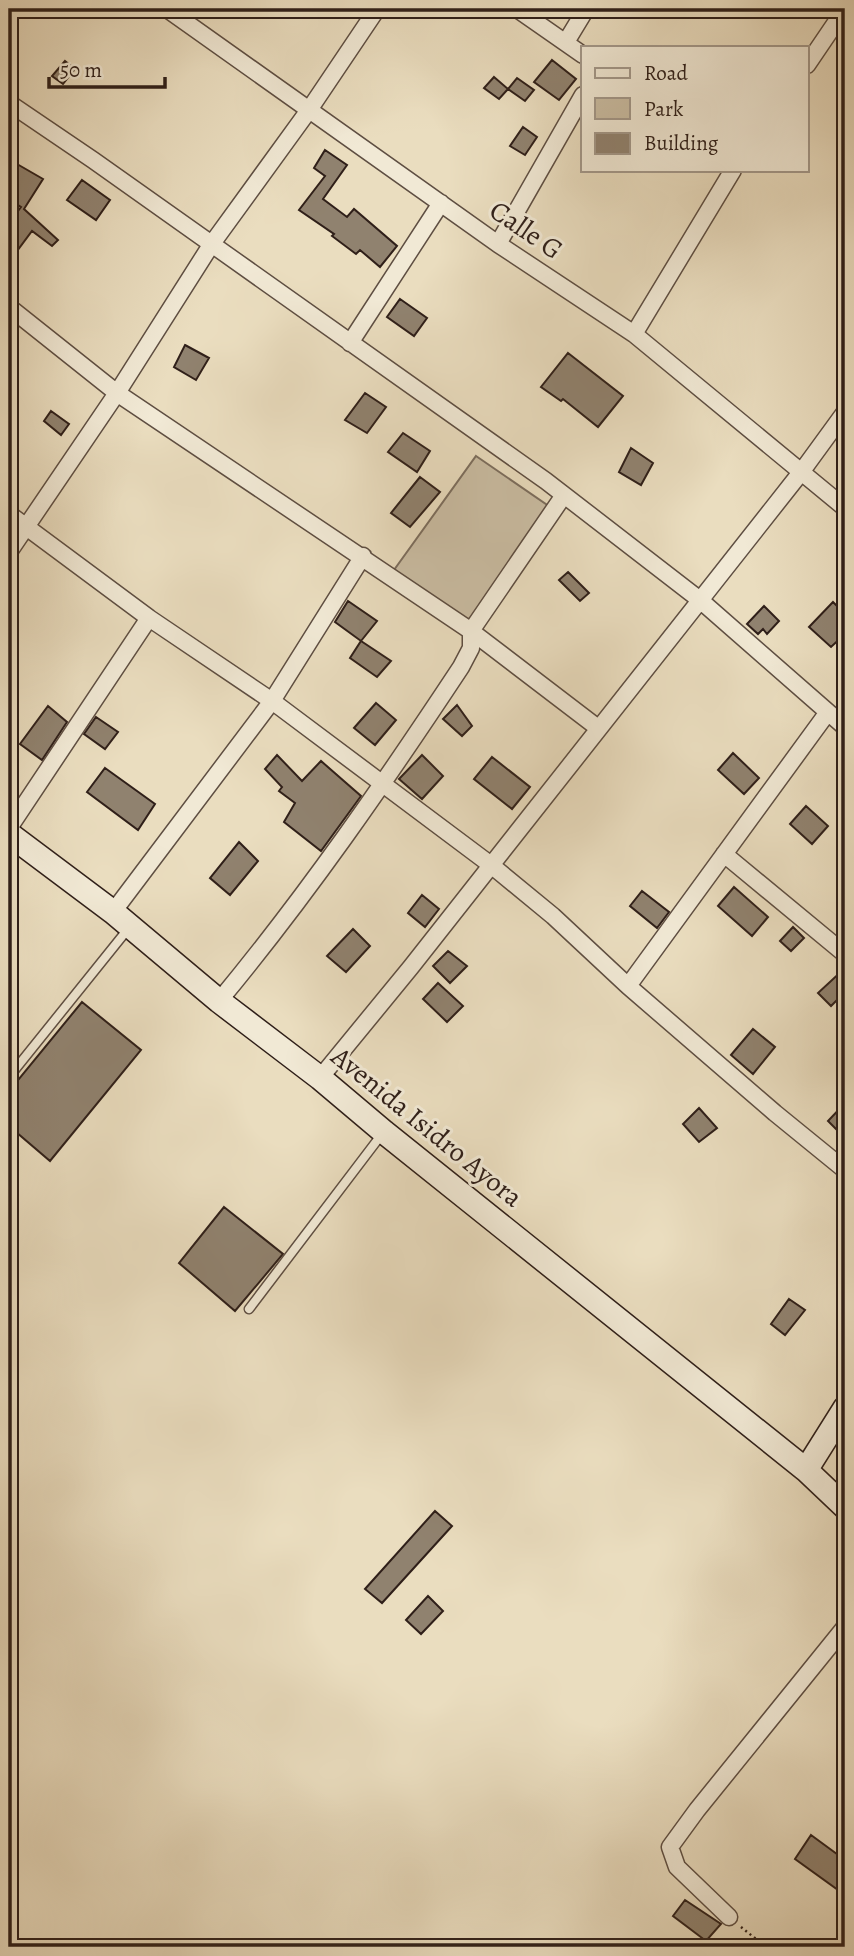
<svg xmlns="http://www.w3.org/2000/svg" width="854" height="1956" font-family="Alegreya,serif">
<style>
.green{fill:#cabda3;stroke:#7c6e5e;stroke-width:2}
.building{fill:#90826f;stroke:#2f1f19;stroke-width:2}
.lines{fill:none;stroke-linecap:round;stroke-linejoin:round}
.lane-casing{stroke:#5e4e42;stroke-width:11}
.street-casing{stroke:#5e4e42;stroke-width:19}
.secondary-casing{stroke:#2f1f19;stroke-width:26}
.path{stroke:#2f1f19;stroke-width:2.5;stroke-dasharray:2 3.5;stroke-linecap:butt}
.lane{stroke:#f1e9d5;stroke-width:8}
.street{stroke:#f1e9d5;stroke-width:16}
.secondary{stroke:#f1e9d5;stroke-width:23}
.labels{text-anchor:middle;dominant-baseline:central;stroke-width:6;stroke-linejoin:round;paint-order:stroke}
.street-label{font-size:28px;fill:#2f1f19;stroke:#f1e9d5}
</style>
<rect width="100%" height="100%" fill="#eaddbf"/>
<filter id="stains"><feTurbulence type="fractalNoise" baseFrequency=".00286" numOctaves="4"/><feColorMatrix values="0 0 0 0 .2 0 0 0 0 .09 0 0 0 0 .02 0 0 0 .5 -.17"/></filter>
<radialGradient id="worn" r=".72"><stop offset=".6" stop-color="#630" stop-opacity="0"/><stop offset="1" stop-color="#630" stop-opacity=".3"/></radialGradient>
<path class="green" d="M476 456 553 509 467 624 394 570Z"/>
<path class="building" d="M552 60 576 79 559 100 534 82Z
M65 61 75 69 63 84 52 76Z
M494 77 508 89 499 99 484 88Z
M517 78 534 90 525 101 508 89Z
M523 127 537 137 525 155 510 146Z
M325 150 347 165 323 199 347 217 354 209 397 246 380 267 360 250 356 254 332 236 334 234 299 210 325 176 314 168Z
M17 164 43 179 24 209 58 240 52 246 32 231 17 251 9 245V223L21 207 9 199V178Z
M82 180 110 200 96 220 67 200Z
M400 299 427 318 414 336 387 317Z
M185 345 209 358 196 380 174 367Z
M568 353 623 396 598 427 563 399 561 401 541 387Z
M365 393 386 407 367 433 345 420Z
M51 411 69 424 61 435 44 421Z
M403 433 430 451 417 472 388 452Z
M631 448 653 463 641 485 619 472Z
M420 477 440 492 410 527 391 513Z
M568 572 589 593 580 601 559 580Z
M348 601 377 621 361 641 335 622Z
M833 602 845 614V634L831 647 809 627Z
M764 606 779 621 767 634 763 629 758 634 747 624Z
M361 641 391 661 377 677 350 658Z
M376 703 396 720 375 745 354 728Z
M457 705 472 726 462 736 443 719Z
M48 706 67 722 42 760 20 744Z
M96 717 118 732 105 749 84 734Z
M733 753 759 778 744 794 718 770Z
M277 755 302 781 321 761 361 796 321 851 284 822 295 803 279 791 282 787 265 769Z
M422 755 443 776 422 799 399 779Z
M492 757 530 787 512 809 474 779Z
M105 768 155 804 138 830 87 792Z
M806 806 828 826 812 844 790 824Z
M239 842 258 861 230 895 210 878Z
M734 887 768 917 752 936 718 906Z
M642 891 669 912 657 928 630 906Z
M422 895 439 909 425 927 408 913Z
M793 927 804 938 791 951 780 941Z
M353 929 370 946 346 972 327 956Z
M448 951 467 966 450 983 433 966Z
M845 968V992L831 1006 818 993Z
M438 983 463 1006 447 1022 423 999Z
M82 1002 141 1050 50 1161 9 1126V1091Z
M753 1029 775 1047 753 1074 731 1055Z
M845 1103V1138L828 1121Z
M699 1108 717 1128 699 1142 683 1124Z
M224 1207 283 1254 235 1311 179 1263Z
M789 1299 805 1310 785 1335 771 1324Z
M435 1511 452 1526 382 1603 365 1589Z
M428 1596 443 1611 421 1634 406 1620Z
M811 1835 845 1860V1895L795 1859Z
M685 1900 721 1924 706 1941 673 1916Z"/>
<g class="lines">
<g class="lane-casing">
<path id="lane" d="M9 1077 128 929
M249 1309 382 1134"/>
</g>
<g class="street-casing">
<path id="street" d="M167 9 498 244 634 334 845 508
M517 9 583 55
M566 42 586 9
M807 65 845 9
M9 103 93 160 546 481 700 600 845 727
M498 244 583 95
M9 307 117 393 471 631 598 728
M634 334 733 170
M350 343 441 203
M9 514 149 618 272 701 491 865 553 916 628 986 775 1113 845 1170
M9 552 117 393 211 245 309 110 377 9
M9 828 149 618
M724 854 845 954
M113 912 272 701 363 556
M628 986 828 712
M219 1001C307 895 385 782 461 667L471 648V631L564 495
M320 1078 411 967 802 471 845 412
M729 1917 677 1867 670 1847 697 1810 845 1627"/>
</g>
<g class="secondary-casing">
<path id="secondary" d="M9 834 113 912 219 1001 320 1078 384 1132 806 1470 845 1507
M806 1470 845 1408"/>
</g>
<path class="path" d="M741 1927 766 1947"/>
<use href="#lane" class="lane"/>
<use href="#street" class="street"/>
<use href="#secondary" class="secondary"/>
</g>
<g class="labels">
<g class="street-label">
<text transform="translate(526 230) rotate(34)">Calle G</text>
<text transform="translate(427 1127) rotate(39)">Avenida Isidro Ayora</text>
</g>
</g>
<rect width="854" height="1956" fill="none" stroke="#eaddbf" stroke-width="35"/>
<rect x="10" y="10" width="833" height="1935" fill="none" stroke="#2f1f19" stroke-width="3.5"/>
<rect x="18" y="18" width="819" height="1921" fill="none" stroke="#2f1f19" stroke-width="2"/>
<rect x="581" y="46" width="228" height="126" fill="#f1e9d5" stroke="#a3988a" stroke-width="2"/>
<rect x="595" y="68" width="35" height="10" fill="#f1e9d5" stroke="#a3988a" stroke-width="2"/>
<text x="644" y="80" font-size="21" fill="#2f1f19">Road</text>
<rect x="595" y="98" width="35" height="21" fill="#cabda3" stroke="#a3988a" stroke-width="2"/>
<text x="644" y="116" font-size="21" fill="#2f1f19">Park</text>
<rect x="595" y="133" width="35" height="21" fill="#90826f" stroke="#a3988a" stroke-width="2"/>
<text x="644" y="150" font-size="21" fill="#2f1f19">Building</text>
<path d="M49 77v10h116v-10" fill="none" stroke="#2f1f19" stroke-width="3.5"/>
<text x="60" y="77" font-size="21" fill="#2f1f19" stroke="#f1e9d5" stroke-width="5" paint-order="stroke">50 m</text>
<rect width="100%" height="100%" filter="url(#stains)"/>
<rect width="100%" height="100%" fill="url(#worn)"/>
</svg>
